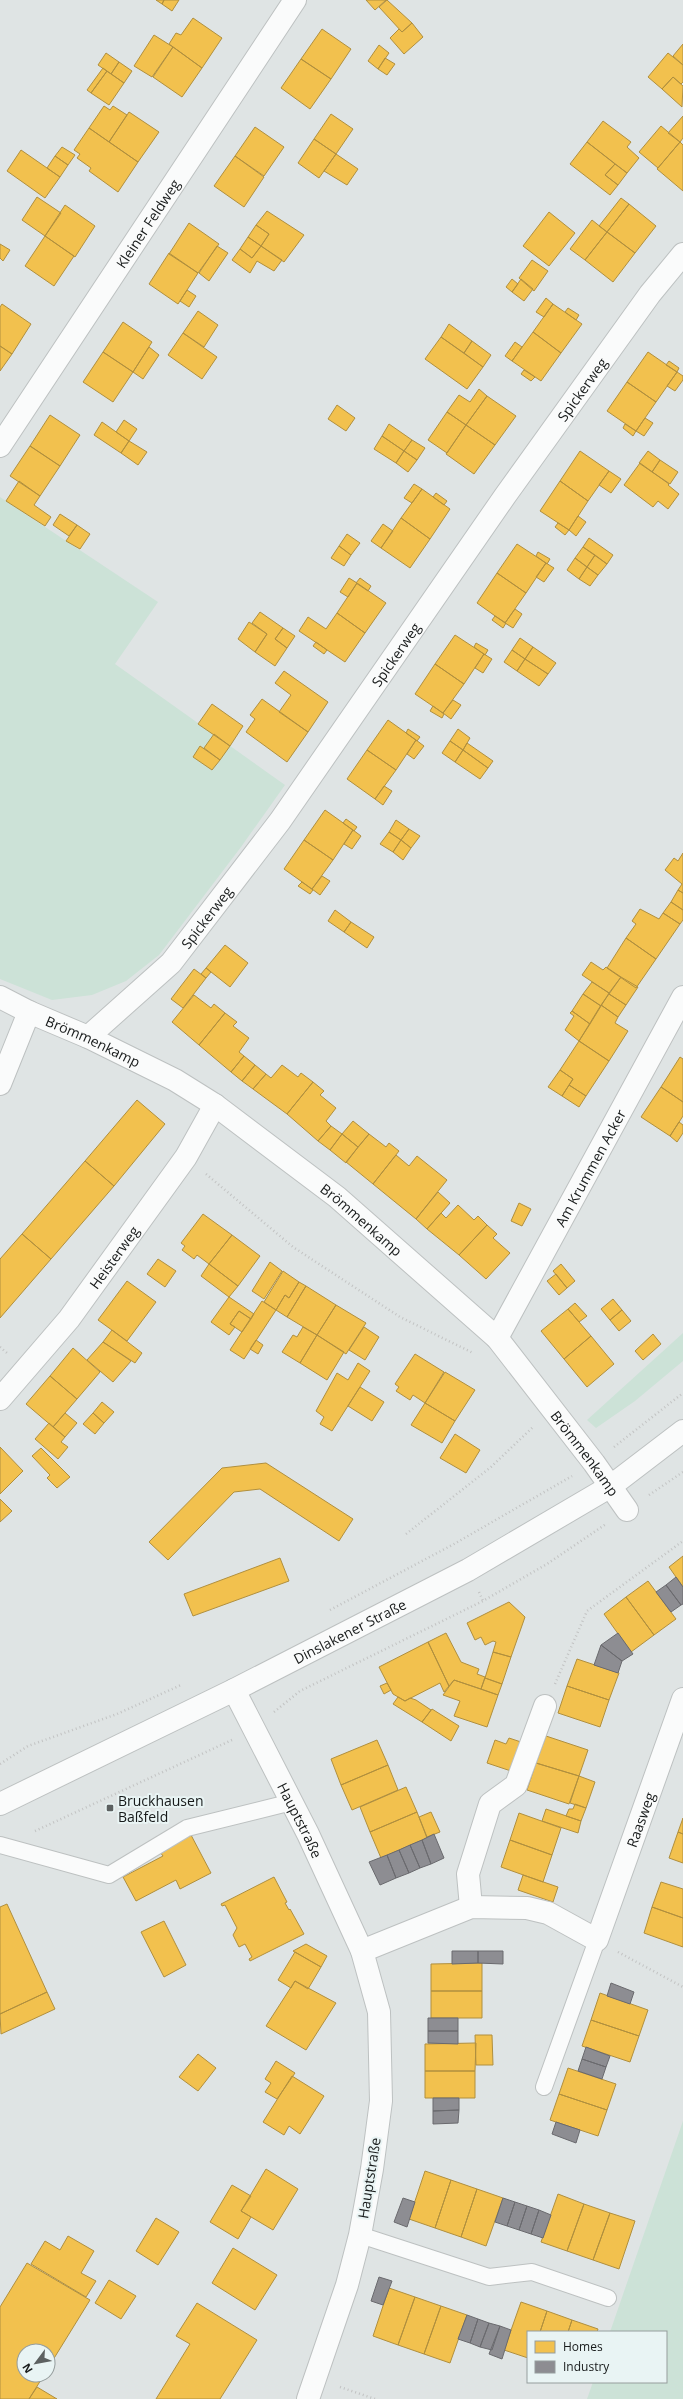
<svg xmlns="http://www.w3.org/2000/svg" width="683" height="2399" font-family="'Open Sans',sans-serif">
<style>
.green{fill:#cce2d7}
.homes{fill:#f2c14e;stroke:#b08f3e}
.industry{fill:#8d8d92;stroke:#6a6a6e}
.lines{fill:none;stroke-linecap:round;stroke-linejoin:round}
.service-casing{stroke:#bdc1c1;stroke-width:18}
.minor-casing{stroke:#bdc1c1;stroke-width:24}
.secondary-casing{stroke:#bdc1c1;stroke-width:24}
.path{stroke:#c2c3c3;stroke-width:2.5;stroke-dasharray:1 3;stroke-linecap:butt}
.service{stroke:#fafbfb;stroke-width:16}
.minor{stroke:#fafbfb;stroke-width:22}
.secondary{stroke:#fafbfb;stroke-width:22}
.poi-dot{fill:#5d6161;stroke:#e9f4f4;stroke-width:1.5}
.labels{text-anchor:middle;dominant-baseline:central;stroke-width:4;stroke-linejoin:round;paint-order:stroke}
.street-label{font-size:14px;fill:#171a1a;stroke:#e9f4f4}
.poi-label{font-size:14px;fill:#171a1a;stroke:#e9f4f4;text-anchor:start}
</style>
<rect width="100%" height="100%" fill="#dfe4e4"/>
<path class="green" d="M0 497 158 602 115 664 285 785 241 847 159 955 126 981 92 995 52 1000 0 979Z
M683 1333V1361L635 1401 596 1428 587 1420Z
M683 2121V2399H587L593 2382H666V2332H610Z"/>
<path class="homes" d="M156 0H164L162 4Z
M164 0H179L172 11 162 4Z
M366 0H386L375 10Z
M387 0 412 23 402 32 379 7Z
M193 18 222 38 202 68 169 44 176 33 181 35Z
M412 23 423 37 404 54 390 38 399 29 402 32Z
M322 29 351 49 331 79 301 59Z
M154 35 173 47 152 77 134 66Z
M683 44V65L673 56Z
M379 45 389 53 378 69 368 61Z
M173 47 202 68 182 97 153 77Z
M106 53 119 62 111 74 98 65Z
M668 53 683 65V82L681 84 673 77 662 89 648 77Z
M385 58 395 64 387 75 378 69Z
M301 59 331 79 310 109 281 88Z
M119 62 132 71 124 83 111 74Z
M103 68 107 71 91 93 87 90Z
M107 71 124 83 109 105 91 93Z
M673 77 683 86 682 107 662 89Z
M104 106 110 110 113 106 127 115 109 142 89 128Z
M129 112 159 132 138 162 109 142Z
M331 114 353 129 336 154 314 139Z
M683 116V138L680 142 668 133Z
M603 121 631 142 627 147 639 158 627 173 587 142Z
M661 126 680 142 658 168 639 152Z
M255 127 284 147 264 176 235 156Z
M89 128 138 162 118 192 89 171 91 168 77 158 80 154 74 150Z
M314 139 336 154 319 178 298 163Z
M587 142 615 164 605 175 618 185 610 195 570 164Z
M680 142 683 145V191L657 169Z
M62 147 75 155 68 165 55 156Z
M21 150 60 177 45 198 7 171Z
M336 154 358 169 347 185 324 171Z
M55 156 68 165 60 177 47 168Z
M235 156 264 177 244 207 214 186Z
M615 164 627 173 618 185 605 175Z
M37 197 61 213 45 236 22 220Z
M621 198 629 204 607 232 599 226Z
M629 204 656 226 635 253 607 232Z
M65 205 95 226 75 257 45 236Z
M267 211 304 235 284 262 261 246 269 234 256 225Z
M549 212 575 233 549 266 523 246Z
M592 220 607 232 585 260 570 249Z
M189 223 219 244 198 273 169 254Z
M256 225 269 234 261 246 248 237Z
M607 232 635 253 613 282 585 260Z
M45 236 74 256 54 286 25 266Z
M248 237 261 246 252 258 240 249Z
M0 244 10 250 3 261 0 258Z
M217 246 228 253 209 281 199 273Z
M261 246 282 260 274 271 257 261 250 273 232 260 240 249 252 258Z
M169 253 198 273 178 304 149 284Z
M532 260 548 271 534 291 519 278Z
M512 279 518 284 512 292 506 287Z
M521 279 533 289 524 301 512 292Z
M187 290 196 296 189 307 180 301Z
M546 298 553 304 544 317 536 312Z
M2 304 31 324 12 354 0 346V307Z
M553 304 582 324 561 353 533 332Z
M568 308 579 315 576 320 565 312Z
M198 311 218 325 204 347 183 333Z
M123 322 152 342 133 372 103 352Z
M449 324 472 341 464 353 441 337Z
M533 332 561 353 541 381 512 361Z
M183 333 217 357 202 379 168 355Z
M441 337 483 367 467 389 425 359Z
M472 341 491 355 483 367 464 353Z
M515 342 522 347 512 361 505 356Z
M0 346 12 354 0 371Z
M149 347 159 355 143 379 133 372Z
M103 352 133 372 113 402 83 382Z
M648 352 677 372 656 402 627 382Z
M669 361 679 368 677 372 666 365Z
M524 370 535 377 531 381 521 374Z
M677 372 683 376V380L675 391 667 386Z
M627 382 656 402 636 431 607 411Z
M479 389 487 396 466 425 447 412 459 395 470 402Z
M487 396 516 416 495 445 466 425Z
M337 405 355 418 346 431 328 419Z
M447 412 466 425 447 453 428 440Z
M50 415 80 435 60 466 30 446Z
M645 418 653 423 644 436 636 431Z
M124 420 137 429 129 441 116 432Z
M102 422 129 441 121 453 94 435Z
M389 424 412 440 404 451 382 436Z
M625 424 636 431 633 436 623 428Z
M466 425 495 445 474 474 446 454Z
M382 436 404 451 396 463 374 449Z
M412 440 425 448 417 460 404 451Z
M129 441 147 452 138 465 121 453Z
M30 446 60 466 40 496 10 476Z
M404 451 417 460 408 472 396 463Z
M580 451 609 471 588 501 560 481Z
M648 451 660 460 652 472 639 463Z
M660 460 678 472 670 484 652 472Z
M640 463 669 484 668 485 679 494 668 509 658 501 653 507 624 485Z
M609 471 621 479 611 493 599 485Z
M19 481 40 496 34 505 51 517 45 526 6 501Z
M560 481 588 501 569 530 540 511Z
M414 484 422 489 412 503 404 498Z
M422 489 450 509 430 539 401 518Z
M436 493 447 501 444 505 433 497Z
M60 514 77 525 69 536 53 525Z
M578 516 586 522 576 536 569 530Z
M401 518 430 539 410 568 381 548Z
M558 523 569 530 565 535 555 527Z
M383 524 393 531 381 548 371 541Z
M77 525 90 534 80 549 66 541Z
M347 534 360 543 351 555 339 546Z
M589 538 613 555 607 564 583 547Z
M517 544 546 563 526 593 497 573Z
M339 546 351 555 344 566 331 558Z
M583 547 595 555 587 567 575 558Z
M538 552 550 559 547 564 536 556Z
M595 555 607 564 598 575 587 567Z
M575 558 587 567 579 579 567 570Z
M546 563 554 568 544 582 536 577Z
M587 567 598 575 590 586 579 579Z
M497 573 526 593 505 623 477 603Z
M349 578 357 583 348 597 340 592Z
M360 578 371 586 368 591 356 583Z
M357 583 386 603 365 633 337 613Z
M515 609 522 614 513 628 505 623Z
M260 612 283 628 275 639 287 648 275 666 255 652 267 634 252 623Z
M337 613 365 633 345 662 299 631 308 617 326 629Z
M495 616 506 623 503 628 492 620Z
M249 622 267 634 255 652 238 639Z
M283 628 295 636 287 648 275 639Z
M455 635 484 654 464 684 435 664Z
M520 638 533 647 525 659 512 650Z
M316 642 327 650 324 654 313 646Z
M476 643 488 650 485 655 474 647Z
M533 647 556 663 548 674 525 659Z
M512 650 525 659 517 671 504 662Z
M484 654 492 659 483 673 475 668Z
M525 659 548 674 539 686 517 671Z
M435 664 464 684 443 713 415 694Z
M284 671 328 702 308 732 279 712 291 695 275 683Z
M262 699 308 732 287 762 246 732 255 719 250 715Z
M453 700 461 705 451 719 443 713Z
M212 704 243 726 230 746 198 724Z
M433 706 444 714 442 718 430 711Z
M388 720 416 740 396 770 367 750Z
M408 729 420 737 417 741 406 733Z
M458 729 470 738 463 750 450 741Z
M214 734 230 746 220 760 204 748Z
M416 740 424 746 414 759 407 754Z
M450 741 463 750 455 762 442 753Z
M467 743 493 761 488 768 463 750Z
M200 746 220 760 212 770 193 757Z
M367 750 396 770 375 799 347 779Z
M463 750 488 768 480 779 455 762Z
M384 786 392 791 383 805 375 799Z
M325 810 353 830 333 860 304 840Z
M346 819 357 827 354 831 343 823Z
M396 820 409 829 401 840 389 832Z
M409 829 420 836 411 848 401 840Z
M353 830 361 836 352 849 344 844Z
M389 832 401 840 393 852 380 844Z
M304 840 333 860 312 889 284 869Z
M401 840 411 848 403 860 393 852Z
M683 853V893L678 890 682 884 665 870 674 858 678 861Z
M322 876 330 881 320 895 312 889Z
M302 882 313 890 310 894 298 886Z
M678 890 683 893V910L671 902Z
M671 902 683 910V920L680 924 663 913Z
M640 909 659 919 663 913 680 924 656 959 626 938 636 924 632 921Z
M335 910 351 922 344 932 328 921Z
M351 922 374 937 367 948 344 932Z
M626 938 656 959 636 988 607 968Z
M225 945 248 963 230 987 206 968Z
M591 962 603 970 606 967 621 977 609 993 582 975Z
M206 968 211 972 206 978 201 974Z
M194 969 206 978 183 1008 171 999Z
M621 977 638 987 626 1005 609 994Z
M592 982 609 993 601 1006 583 994Z
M583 994 601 1006 590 1024 572 1011Z
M609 994 626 1005 618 1017 601 1005Z
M194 995 211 1008 214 1004 225 1013 199 1045 172 1022Z
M601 1005 618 1017 615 1023 628 1031 609 1061 579 1041Z
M572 1011 590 1024 579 1041 565 1030 574 1016 570 1013Z
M225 1013 237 1022 233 1026 249 1038 239 1052 244 1056 231 1072 199 1045Z
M579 1041 609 1061 586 1096 569 1085 573 1079 560 1070Z
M244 1056 255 1065 242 1081 231 1072Z
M680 1057 683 1059V1102L661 1087Z
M255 1065 266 1074 253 1089 242 1081Z
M282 1065 298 1077 301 1073 313 1082 287 1114 253 1089 266 1074 271 1078Z
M560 1070 573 1079 562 1096 548 1087Z
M313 1082 324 1091 320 1095 336 1108 326 1121 331 1126 318 1141 287 1114Z
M569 1085 586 1096 579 1107 562 1096Z
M661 1087 683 1102V1116L670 1136 641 1117Z
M137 1100 165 1124 114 1186 85 1161Z
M353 1121 369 1134 358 1147 342 1134Z
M679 1122 683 1125V1133L677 1142 670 1136Z
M331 1126 342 1134 330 1150 318 1141Z
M342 1134 358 1147 346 1163 330 1150Z
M369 1134 386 1147 389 1143 399 1151 373 1184 346 1162Z
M396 1155 409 1166 417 1156 447 1180 416 1219 373 1184Z
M85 1161 114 1186 51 1259 22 1234Z
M438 1192 450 1203 427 1229 416 1219Z
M519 1203 531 1209 522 1226 511 1221Z
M458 1205 474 1220 478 1216 487 1225 459 1255 427 1229 441 1213 446 1218Z
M203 1214 232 1235 209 1264 197 1255 194 1259 182 1250 185 1246 181 1243Z
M487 1225 497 1234 493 1238 510 1253 486 1279 459 1255Z
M22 1234 51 1259 0 1318V1259Z
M232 1235 260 1256 238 1286 209 1264Z
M158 1259 176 1271 165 1287 147 1274Z
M270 1262 282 1271 264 1299 252 1291Z
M209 1264 238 1286 229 1297 201 1276Z
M561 1264 575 1281 567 1288 553 1271Z
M283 1271 299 1282 289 1298 285 1295 276 1310 264 1302Z
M556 1274 567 1288 559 1295 547 1281Z
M127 1281 156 1302 127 1341 98 1320Z
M299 1282 306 1286 287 1317 276 1310 285 1295 289 1298Z
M306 1286 336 1305 317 1335 287 1317Z
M229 1297 254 1314 251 1319 239 1311 230 1324 235 1327 229 1335 211 1322Z
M613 1299 622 1310 610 1320 601 1309Z
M262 1301 276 1310 244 1359 230 1350Z
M575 1303 587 1316 579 1322 568 1309Z
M336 1305 366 1323 346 1354 317 1335Z
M568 1309 591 1336 564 1359 541 1331Z
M622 1310 631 1321 619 1331 610 1320Z
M239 1311 251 1319 242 1332 230 1324Z
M303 1327 317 1335 300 1363 282 1352 293 1335 297 1337Z
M364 1327 379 1337 365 1360 349 1350Z
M112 1330 142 1353 135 1363 103 1342Z
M653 1334 661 1344 643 1360 635 1351Z
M317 1335 344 1352 327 1380 300 1363Z
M591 1336 614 1364 587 1387 564 1359Z
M256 1340 263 1345 258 1354 250 1349Z
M103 1342 131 1361 113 1382 87 1360Z
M73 1348 100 1372 77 1399 50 1376Z
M415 1354 444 1372 425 1403 413 1395 410 1400 396 1391 399 1387 395 1384Z
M358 1363 370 1371 332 1431 320 1424 324 1417 316 1411 337 1373 348 1380Z
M445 1372 475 1390 455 1421 425 1403Z
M50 1376 77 1399 53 1427 26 1404Z
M360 1387 384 1402 372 1421 348 1406Z
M102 1402 114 1412 104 1423 93 1413Z
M425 1403 455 1421 442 1443 411 1425Z
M65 1413 77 1423 65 1437 53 1427Z
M93 1413 104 1423 95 1434 83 1424Z
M49 1423 65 1437 61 1442 68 1447 58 1459 35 1439Z
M455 1434 480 1450 466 1473 440 1458Z
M0 1447 23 1471 0 1494Z
M41 1448 70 1477 57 1488 47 1478 50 1475 32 1456Z
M266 1463 353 1519 339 1541 260 1489 234 1492 168 1560 149 1542 222 1468Z
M0 1499 12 1511 0 1522Z
M683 1556V1587L669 1567Z
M280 1558 289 1581 193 1616 184 1594Z
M648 1581 676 1619 654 1635 626 1597Z
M626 1597 654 1635 631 1652 604 1614Z
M509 1602 525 1617 511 1657 493 1652 496 1642 493 1641 485 1645 481 1637 475 1640 467 1623Z
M446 1633 461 1662 479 1669 477 1674 485 1677 481 1689 454 1680 449 1686 428 1642Z
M428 1642 449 1686 444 1692 440 1683 405 1701 393 1694 379 1667Z
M493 1652 511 1657 502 1684 485 1678Z
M577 1659 619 1673 609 1700 567 1686Z
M485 1678 502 1684 498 1695 481 1689Z
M454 1680 498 1695 487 1727 454 1716 460 1701 443 1695Z
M387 1683 391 1690 384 1694 380 1686Z
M567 1686 609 1700 600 1727 558 1713Z
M398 1697 405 1701 410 1698 416 1700 431 1710 422 1722 393 1704Z
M432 1709 459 1726 451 1741 422 1722Z
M546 1736 588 1750 579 1776 536 1763Z
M509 1738 521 1742 511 1771 487 1763 495 1740 506 1744Z
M377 1740 388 1765 341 1785 331 1759Z
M536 1763 579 1776 569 1804 527 1790Z
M388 1765 398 1790 352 1810 341 1785Z
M579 1776 595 1782 586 1808 570 1803Z
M406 1787 417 1812 370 1832 360 1807Z
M575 1804 586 1808 581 1821 566 1816 569 1809H573Z
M546 1809 581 1821 578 1833 542 1821Z
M417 1812 427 1838 381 1858 370 1832Z
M431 1812 440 1832 427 1837 419 1817Z
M519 1813 561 1828 552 1855 510 1840Z
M683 1818V1834L678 1832Z
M678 1832 683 1834V1863L669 1858Z
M191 1835 211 1873 180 1889 176 1880 136 1901 123 1877 163 1856 160 1852Z
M510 1840 552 1855 543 1882 501 1867Z
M523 1875 558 1887 553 1902 518 1890Z
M274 1877 287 1902 285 1903 289 1910 290 1909 304 1934 250 1961 249 1959 252 1957 245 1944 239 1947 233 1935 237 1928 225 1905 222 1906 221 1904Z
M661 1882 683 1889V1918L652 1907Z
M7 1904 47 1992 0 2014V1907Z
M652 1907 683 1918V1947L644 1933Z
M164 1921 186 1965 164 1977 141 1932Z
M306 1944 327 1956 321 1967 293 1951Z
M295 1952 321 1967 308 1989 295 1981 291 1988 278 1980Z
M482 1963V1991H431V1964Z
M295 1981 336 2003 306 2050 266 2026Z
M431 1991H482V2018H431Z
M47 1992 55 2009 1 2034 0 2014Z
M600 1993 648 2010 639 2036 591 2020Z
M591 2020 639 2036 630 2062 582 2046Z
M475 2035H492L493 2065H476Z
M476 2043 475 2071H425V2044Z
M198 2054 216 2068 198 2091 179 2077Z
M276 2061 295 2073 277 2099 265 2092 271 2083 265 2079Z
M568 2068 616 2084 607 2110 559 2094Z
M425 2071H475V2098H425Z
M292 2076 324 2096 300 2134 289 2126 284 2135 263 2122Z
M559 2094 607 2110 598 2136 550 2120Z
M266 2169 298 2189 273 2230 241 2211Z
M425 2171 451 2180 435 2228 409 2219Z
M451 2180 477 2189 461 2237 435 2228Z
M232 2185 251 2196 241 2211 251 2217 238 2239 210 2222Z
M477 2189 503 2198 486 2246 461 2237Z
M558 2194 584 2204 567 2251 541 2242Z
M584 2204 610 2213 593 2260 567 2251Z
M610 2213 635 2221 619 2269 593 2260Z
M156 2218 179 2232 158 2265 136 2251Z
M68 2236 94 2251 81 2273 96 2281 86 2297 31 2264 45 2241 60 2250Z
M233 2248 277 2275 255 2310 212 2283Z
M27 2263 90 2300 48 2368V2351H24V2375H44L29 2399H0V2307Z
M109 2280 136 2296 121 2319 95 2303Z
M389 2288 415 2297 398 2345 373 2336Z
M415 2297 441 2306 424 2354 398 2345Z
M521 2302 547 2311 540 2332H528V2358L504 2350Z
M197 2303 257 2340 220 2399H156L190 2344 176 2336Z
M441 2306 467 2315 450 2363 424 2354Z
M547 2311 572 2320 568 2332H540Z
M572 2320 598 2329 597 2332H568Z
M37 2387 57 2399H29Z"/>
<path class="industry" d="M676 1577 683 1587V1604L681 1605 666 1585Z
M666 1585 681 1605 671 1612 656 1592Z
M618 1633 633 1654 622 1661 601 1645Z
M601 1645 622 1661 618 1673 594 1665Z
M434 1834 444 1858 431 1864 422 1840Z
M422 1840 431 1864 420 1868 410 1845Z
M410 1845 420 1868 409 1873 399 1850Z
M399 1850 409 1873 396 1878 387 1855Z
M387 1855 396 1878 380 1885 369 1862Z
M452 1951H478V1963L452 1964Z
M478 1951H503V1964L478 1963Z
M611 1983 634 1992 630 2004 607 1996Z
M428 2018H458V2031H428Z
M428 2031H458V2044L428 2043Z
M586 2047 610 2056 606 2067 582 2059Z
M582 2059 606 2067 602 2079 578 2071Z
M433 2098H459V2110L433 2111Z
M459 2110 458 2123 433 2124V2111Z
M556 2122 580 2130 576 2143 552 2134Z
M403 2198 415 2202 407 2227 394 2222Z
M503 2198 515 2202 507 2226 495 2222Z
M515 2202 527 2206 519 2230 507 2226Z
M527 2206 539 2210 531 2234 519 2230Z
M539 2210 551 2215 543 2238 531 2234Z
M379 2277 392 2281 383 2305 371 2301Z
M467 2315 478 2319 470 2343 458 2339Z
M478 2319 489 2323 480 2347 470 2343Z
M489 2323 500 2326 492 2350 480 2347Z
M500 2326 511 2330 502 2359 489 2354Z"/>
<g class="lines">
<g class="service-casing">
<path id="service" d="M0 1845 109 1875 187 1828 292 1802
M544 2087 597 1940
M360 2235 489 2277 532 2272 608 2298"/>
</g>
<g class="minor-casing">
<g id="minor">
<path id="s1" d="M0 446 295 0"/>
<path id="s2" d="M0 997 29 1012 88 1037 175 1080 215 1105 337 1197 497 1338 594 1463 627 1510"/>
<path id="s3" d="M88 1037 171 963 280 821 505 496 650 294 683 254"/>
<path d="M0 1084 29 1012"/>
<path id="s4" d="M497 1338 683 997"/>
<path id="s5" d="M0 1399 69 1319 186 1157 215 1105"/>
<path id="s6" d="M234 1690 308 1834 362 1951 379 2012 381 2101 372 2169 360 2235 347 2285 308 2399"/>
<path d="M471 1907 468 1874 490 1804 516 1785 545 1706"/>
<path id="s7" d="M362 1951 471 1907 527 1908 548 1913 597 1940 683 1699"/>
</g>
</g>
<g class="secondary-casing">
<g id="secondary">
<path id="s8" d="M0 1804 234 1690 468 1570 611 1486 683 1431"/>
</g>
</g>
<path class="path" d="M206 1174 293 1247 400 1317 473 1353
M0 1347 7 1353
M614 1447 683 1393
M649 1495 683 1472
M406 1534 491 1467 534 1426
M479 1592 483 1601
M330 1610 454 1544 572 1476
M555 1684 587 1611 683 1541
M274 1712 300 1691 483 1601 547 1564 606 1524
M0 1764 28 1746 117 1714 181 1685
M35 1831 232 1740
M618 1952 683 1987
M340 2387 375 2399"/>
<use href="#service" class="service"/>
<use href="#minor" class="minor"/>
<use href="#secondary" class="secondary"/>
</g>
<rect class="poi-dot" x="106" y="1804" width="8" height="8" rx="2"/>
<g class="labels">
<g class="street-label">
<text stroke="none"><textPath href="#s1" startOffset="267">Kleiner Feldweg</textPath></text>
<text stroke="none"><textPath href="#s3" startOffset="817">Spickerweg</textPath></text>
<text stroke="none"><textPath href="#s3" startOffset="493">Spickerweg</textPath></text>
<text stroke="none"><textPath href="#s3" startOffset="169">Spickerweg</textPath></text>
<text stroke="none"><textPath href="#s2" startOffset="103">Brömmenkamp</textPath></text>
<text stroke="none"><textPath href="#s4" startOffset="194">Am Krummen Acker</textPath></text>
<text stroke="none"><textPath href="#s2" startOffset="427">Brömmenkamp</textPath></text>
<text stroke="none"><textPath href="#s5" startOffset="182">Heisterweg</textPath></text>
<text stroke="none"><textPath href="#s2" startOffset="752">Brömmenkamp</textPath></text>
<text stroke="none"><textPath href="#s8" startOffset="390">Dinslakener Straße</textPath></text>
<text stroke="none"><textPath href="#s7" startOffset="379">Raasweg</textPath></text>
<text stroke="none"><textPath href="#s6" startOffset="146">Hauptstraße</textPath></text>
<text transform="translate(369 2178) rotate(-81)">Hauptstraße</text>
</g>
<g class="poi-label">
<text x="118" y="1800">Bruckhausen<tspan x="118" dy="16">Baßfeld</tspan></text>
</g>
</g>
<rect x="527" y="2331" width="140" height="52" fill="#e9f4f4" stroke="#959d9d"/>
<rect x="535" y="2341" width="20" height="12" fill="#f2c14e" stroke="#959d9d"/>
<text x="563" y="2351" font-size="12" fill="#171a1a">Homes</text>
<rect x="535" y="2361" width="20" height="12" fill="#8d8d92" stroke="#959d9d"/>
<text x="563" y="2371" font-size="12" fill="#171a1a">Industry</text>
<g transform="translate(36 2363) rotate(238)"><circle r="19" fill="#e9f4f4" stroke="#959d9d"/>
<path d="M0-3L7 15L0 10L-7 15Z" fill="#5d6161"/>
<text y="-6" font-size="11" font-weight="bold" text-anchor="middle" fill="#171a1a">N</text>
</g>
</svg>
